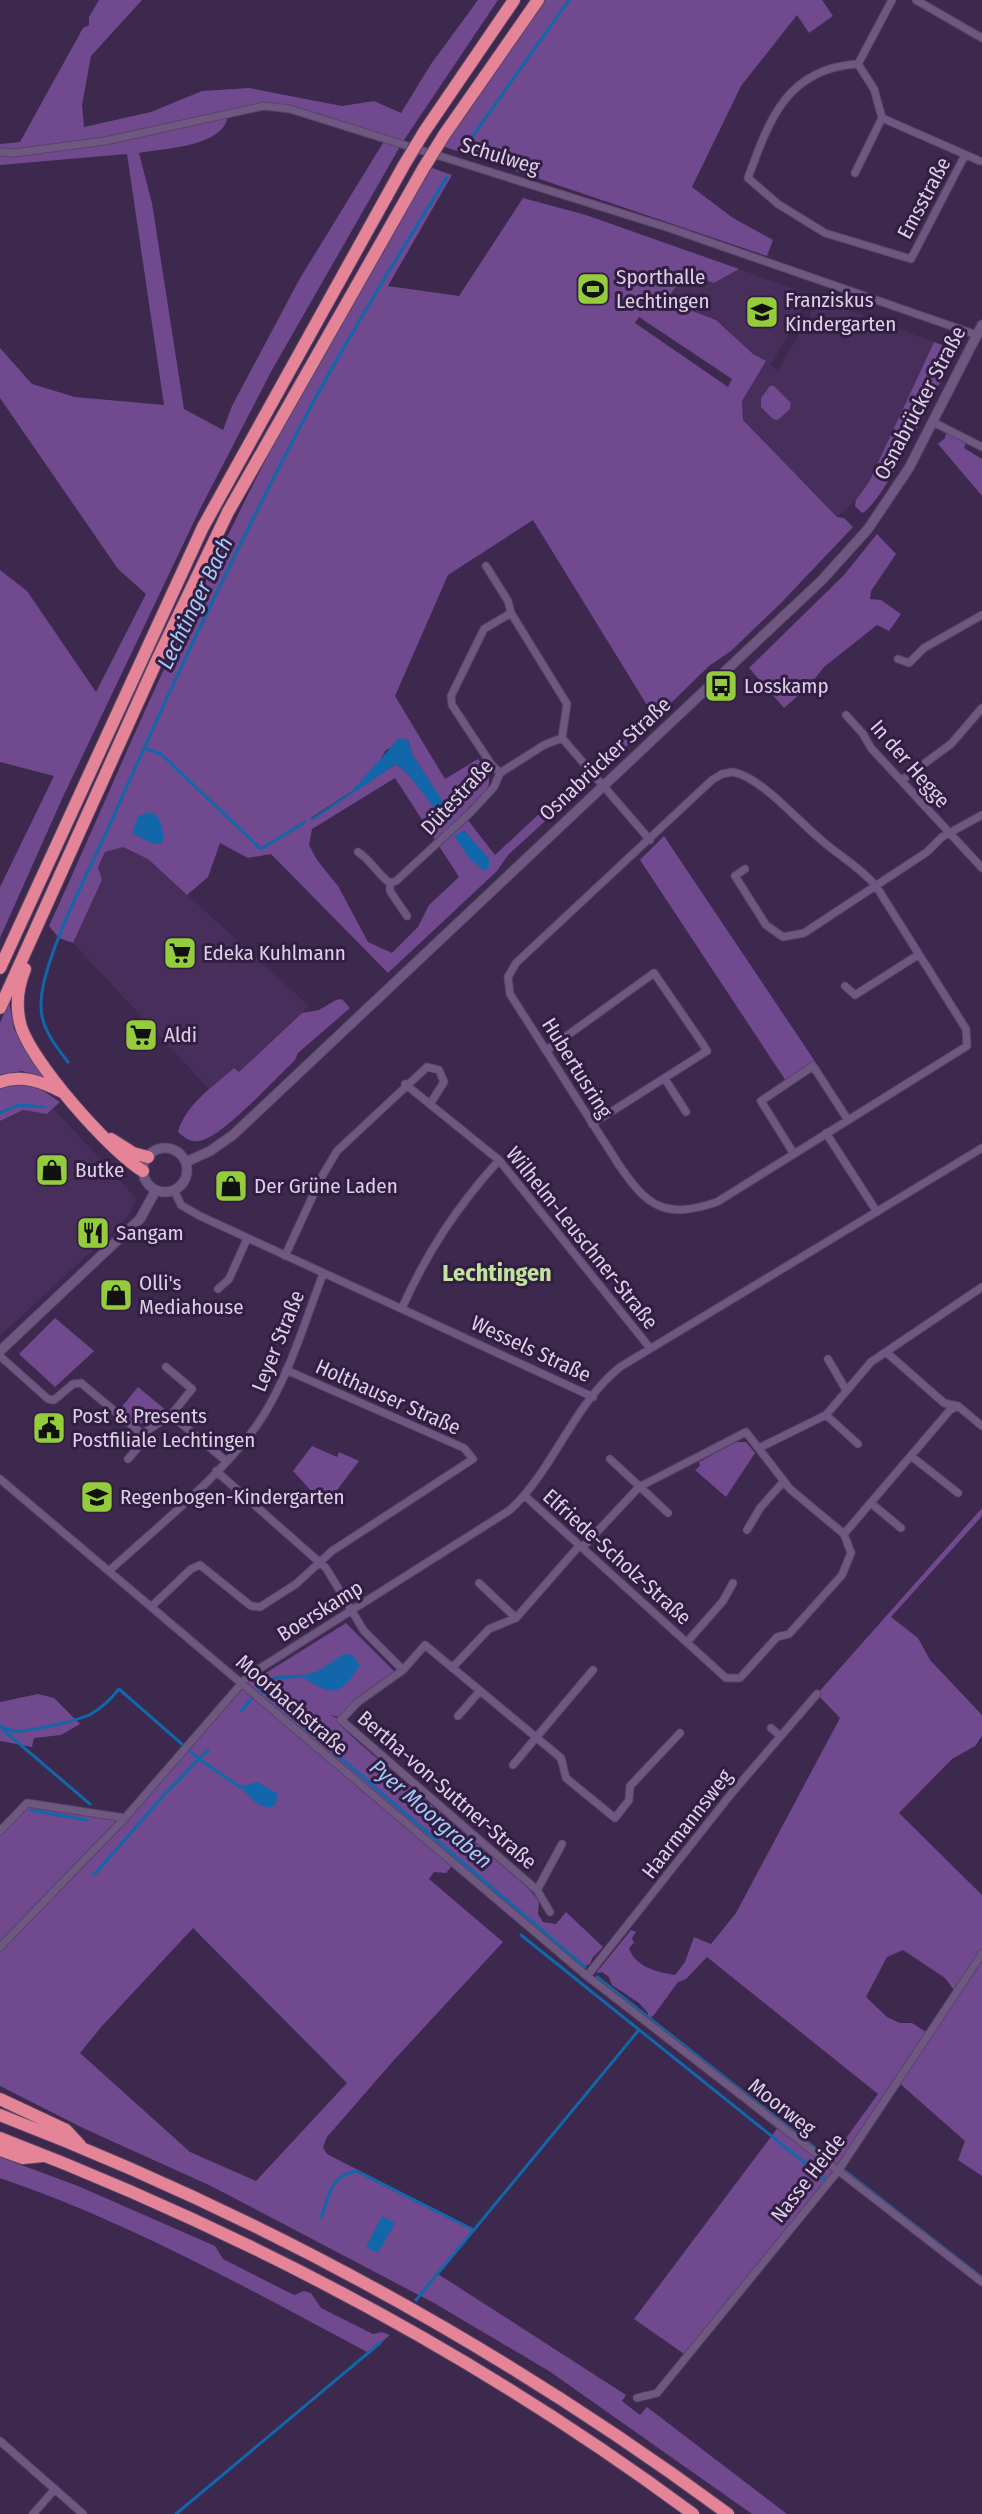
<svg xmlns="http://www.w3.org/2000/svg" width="982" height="2514" font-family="'Fira Sans Condensed',sans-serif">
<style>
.built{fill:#482f5b}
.green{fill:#70498f;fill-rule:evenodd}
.water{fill:#1167a9}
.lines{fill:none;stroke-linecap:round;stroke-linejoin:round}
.stream{stroke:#1167a9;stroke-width:3}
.street-casing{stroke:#584565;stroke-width:9}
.secondary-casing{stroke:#584565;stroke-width:11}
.highway-casing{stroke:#584565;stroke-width:14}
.street{stroke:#6e5781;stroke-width:7}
.secondary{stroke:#6e5781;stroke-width:9}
.highway{stroke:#e48496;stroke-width:12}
.highway-bridge-casing{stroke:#584565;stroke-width:14;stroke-linecap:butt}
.highway-bridge{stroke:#e48496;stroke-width:12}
.labels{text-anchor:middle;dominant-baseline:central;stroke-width:6;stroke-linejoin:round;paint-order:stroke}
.street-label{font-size:21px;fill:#dcd0e7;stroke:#331e43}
.poi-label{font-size:21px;fill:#dcd0e7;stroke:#331e43;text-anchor:start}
.water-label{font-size:22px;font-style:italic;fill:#a0cbf7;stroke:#331e43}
.quarter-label{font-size:24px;font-weight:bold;fill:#c1e39c;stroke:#331e43}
</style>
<rect width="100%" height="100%" fill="#3d284e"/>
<path class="built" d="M739 269 810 295 771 365 778 371 819 299 934 342 869 482 856 500 837 517 743 420 742 401 765 361 753 354 716 320 665 301 685 273 714 283Z
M123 847 148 859 309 1006 239 1072 234 1068 210 1090 73 943 102 880 98 867 105 852Z
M54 1109 136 1198 131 1212 122 1223 0 1336V1121L23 1110 47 1114Z"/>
<path class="green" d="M99 0H142L91 56 82 105 84 127 151 112 202 91 249 88 342 106 374 101 401 113 431 64 478 0H498L402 143 272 370 199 511 62 799 0 938V887L54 776 0 762V570L27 591 96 692 146 594 118 569 0 398V348L32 384 75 397 164 405 127 154 0 165V144L20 142 83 28 89 25V17ZM264 106 290 109 386 138 299 280 232 406 223 430 184 409 152 203 139 153C165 148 226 147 228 114Z
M543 0H822L833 16 809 33 797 15 741 86 692 187 733 218 773 240 767 256 442 146Z
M432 168 452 175 388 286 459 296 523 198 586 215 739 269 714 283 685 273 666 301 716 320 753 354 766 361 742 401 743 420 837 517 844 518 853 527 781 603 731 651 709 666 601 771 592 766 650 710 533 520 448 575 395 696 445 779 478 759C502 789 482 791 463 814L495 855 584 772 588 782 508 855 497 871 388 973 271 854 248 858 220 843 208 877 187 895 148 859 123 847 105 852 98 867 102 880 73 943 59 938 49 926C91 835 129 743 172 652 249 487 333 322 432 168ZM639 317 732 379 728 387 635 323ZM408 740 412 754 452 817 447 822 408 774 396 764 312 820 311 818 352 791 377 765 386 750ZM395 778 459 877 429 905 418 927 392 953 368 942 338 886 317 860 309 845 312 829Z
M934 342 956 350C942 377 884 505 862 513L855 506 856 500 869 482Z
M770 386H774L791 403 790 409 778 420 773 419 761 407V398Z
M946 433 966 443 964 448 982 459V496L938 444 945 438Z
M877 534 896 554 871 591 870 599 881 600 901 614 889 631 877 625 824 667 808 687 784 708 749 668 844 575Z
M664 836 816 1063 786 1081 640 860Z
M342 999 350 1008 298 1053 295 1060C275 1079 226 1133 203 1140 192 1144 185 1138 178 1132 185 1105 215 1085 234 1068L239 1072 302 1013 319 1010 336 1000Z
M9 1001 14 1029 46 1078 22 1071 0 1075V1023Z
M11 1084 36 1086 60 1102 47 1114 23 1110 0 1121V1087Z
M55 1318 94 1351 55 1387 19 1354Z
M138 1387 167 1411 149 1424 138 1423 120 1409Z
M736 1442H746L755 1453 726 1497 695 1470 700 1466 699 1462Z
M312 1446 337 1457 339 1452 359 1461 325 1506 293 1471Z
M982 1508V1516L891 1617 918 1638 930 1660 982 1715V1736L975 1746 952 1759 899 1813 982 1895V2176L958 2160 965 2141 898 2082 838 2171 687 2356 634 2319 779 2126 828 2163 878 2094 707 1957 686 1979 678 1982 654 2015 647 2020 648 2013 639 2003 612 1985 609 1977 602 1972 596 1973 631 1930 636 1932 632 1938 634 1943 629 1948C635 1967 657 1972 675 1975L685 1962 694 1937 711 1944 736 1913 840 1718 817 1694ZM903 1950 945 1978 956 1993 929 2034 912 2023H900L887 2017 866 1997 887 1957Z
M346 1623 395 1672 357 1699 338 1717 330 1715 341 1720 339 1724 358 1742 528 1888 539 1901 538 1914 543 1922 556 1924 566 1912 603 1947 593 1957 590 1964 583 1967 569 1961 452 1866 446 1873 434 1872 429 1879 503 1942 394 2060 327 2137 323 2147 327 2154 474 2230 438 2274 626 2395 622 2401 640 2415 647 2407 787 2514H752L549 2371 434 2303 211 2186 85 2129 0 2086V1834L29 1805 125 1818 257 1669 265 1679 264 1674ZM193 1928 347 2083 256 2181 190 2152 80 2053 102 2026Z
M38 1694 54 1698 80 1724 61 1735 34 1738 32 1747 0 1741V1702Z
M0 2157 78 2186 215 2246 223 2259 294 2295 304 2291 311 2293 321 2308 373 2334 382 2332 390 2335 369 2353C251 2290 127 2221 0 2178Z"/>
<path class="water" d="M399 738 408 740 412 754 453 817 446 823 408 774 396 764 312 821 311 819 352 791Z
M151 812C163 818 161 827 164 839L160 844H153L132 833 138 816Z
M464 830 489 859V867L484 871 470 859 454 836Z
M344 1654 352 1655 360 1665C339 1698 331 1696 301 1676L318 1671Z
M257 1782 277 1793 276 1805 268 1808 256 1803 240 1787Z
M382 2216 395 2223 378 2253 366 2247Z"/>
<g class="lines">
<path class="stream" d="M465 147 569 0
M144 748 161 754 261 849 305 822
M68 1062C55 1045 40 1027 41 1004 41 962 89 870 108 829 168 692 232 557 301 425 346 340 396 259 447 177
M0 1113 18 1105 44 1107
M260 1689 585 1967
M257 1692 266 1679 301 1676
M241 1711 251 1699
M0 1726C7 1730 14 1732 22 1731 38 1729 78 1721 91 1714 103 1707 111 1699 119 1689L199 1759 240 1787
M2 1729 90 1804
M31 1810 87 1820
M94 1875 165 1794 208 1750
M521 1935 825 2179
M597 1977 834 2163
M845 2171 980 2276
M321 2217C330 2195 330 2175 357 2171L474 2230
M416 2300 638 2031
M176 2514 380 2343"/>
<g class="street-casing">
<path id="street" d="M892 0 858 64 874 89 882 118 980 161
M916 0 982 38
M858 64C787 68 769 120 748 178L778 204 825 233 911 259 965 155
M0 152 14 153 105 141 264 106 290 109 672 229 977 335
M855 173 882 118
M933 422 982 447
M486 566 508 601 511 613
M898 659 909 663 924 648 982 615
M846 715 863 734 871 748 982 868
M733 772C762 778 797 820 820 839 840 857 858 865 876 886L966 1029 967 1046 717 1202C666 1219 648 1208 619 1165L510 994 508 977 516 963 712 780 722 774Z
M500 773 491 764 452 705 451 696 484 629 511 613 567 704 562 738
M902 780 951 744 982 708
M358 852C372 861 377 874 390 883L396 881 470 813 494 787 500 773 544 745 562 738 650 840
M745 869 735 876 766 925 783 937 804 933 927 852 942 837 982 815
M390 883V891L407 916
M845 986 855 995 918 955
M547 1050 654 973 700 1040 707 1051 592 1124
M665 1079 686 1112
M405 1084 499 1160 650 1348
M826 1133 877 1212
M794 1154 761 1101 813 1066 848 1120
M174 1190 181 1205 200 1216 593 1397
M285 1256 321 1178 337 1151 427 1067 439 1070 444 1082 430 1104
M218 1289 229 1279 247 1239
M402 1308C428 1250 457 1207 499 1160
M0 1356 48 1399 54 1400 73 1384 81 1383 142 1434 171 1415 226 1461
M828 1359 846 1390
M166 1367 192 1389 171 1415
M958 1406 982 1426
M826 1415 858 1444
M759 1448 826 1415 871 1362 982 1287
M911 1456 958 1493
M128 1459 142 1443V1434
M610 1459 668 1513
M216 1471 326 1568 364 1631 403 1670 425 1645 561 1758 566 1778 615 1818 629 1800 630 1786 680 1733
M0 1479 587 1976 982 2282
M525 1496 726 1678H740L777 1637 789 1634 842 1575 851 1553 844 1534 790 1489 746 1432 639 1487 582 1548
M872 1504 901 1528
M747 1530 760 1508 784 1481
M844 1534 950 1410 958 1406 944 1403 886 1352
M109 1571C157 1527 229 1470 263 1416 290 1373 305 1321 323 1274
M479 1583 516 1618
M152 1606 191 1569 200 1565 251 1606 260 1607 296 1584 332 1551 473 1459 464 1448 286 1370
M687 1642 723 1601 733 1583
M452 1668 489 1629 516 1618 579 1546
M403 1670 358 1702 341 1720 537 1890 550 1912
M458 1716 479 1692
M771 1728 780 1736
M513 1765 593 1670
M0 1831 27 1803 125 1818
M537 1890 562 1844
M0 1947 125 1818 248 1676 510 1510C554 1469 573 1405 620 1367L982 1148
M587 1976 731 1794 817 1694
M637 2398 657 2393 838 2171 982 1954
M0 2441 83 2514
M33 2514 55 2489"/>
</g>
<g class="secondary-casing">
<path id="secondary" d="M143 1170a22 22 0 1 1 44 0a22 22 0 1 1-44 0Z
M186 1162 210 1151 233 1135 822 580 868 529 909 468 982 325
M0 1351 140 1219 156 1190"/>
</g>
<g class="highway-casing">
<path id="highway" d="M424 132 514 0
M444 135 538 0
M0 968 203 527 404 165
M25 969C18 986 16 1006 20 1023 29 1060 111 1152 143 1171
M0 1008 158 658 228 512 423 169
M0 1082C22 1074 43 1082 62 1092
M111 1139 133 1153 148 1157
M0 2099 66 2130 80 2145
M0 2115C260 2215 504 2349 728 2514
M0 2138C245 2232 481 2357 693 2514
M0 2150 23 2158 43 2156"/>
</g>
<use href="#street" class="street"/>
<use href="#secondary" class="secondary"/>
<use href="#highway" class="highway"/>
<g class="highway-bridge-casing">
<path id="highway-bridge" d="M404 165 424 132
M423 169 444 135"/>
</g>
<use href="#highway-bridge" class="highway-bridge"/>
</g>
<defs>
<g id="stadium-square" transform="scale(1.725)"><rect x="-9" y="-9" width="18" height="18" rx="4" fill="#94cc3c" stroke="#331e43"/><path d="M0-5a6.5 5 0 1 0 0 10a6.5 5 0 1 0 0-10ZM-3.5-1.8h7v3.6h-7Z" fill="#111"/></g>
<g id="school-square" transform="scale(1.725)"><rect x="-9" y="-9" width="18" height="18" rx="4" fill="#94cc3c" stroke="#331e43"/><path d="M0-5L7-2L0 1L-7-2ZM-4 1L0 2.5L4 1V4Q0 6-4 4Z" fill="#111"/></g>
<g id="bus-square" transform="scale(1.725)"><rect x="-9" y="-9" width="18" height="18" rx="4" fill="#94cc3c" stroke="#331e43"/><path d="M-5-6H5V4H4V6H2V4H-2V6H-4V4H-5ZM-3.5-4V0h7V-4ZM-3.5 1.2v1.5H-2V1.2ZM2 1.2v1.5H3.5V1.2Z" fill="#111"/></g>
<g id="supermarket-square" transform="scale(1.725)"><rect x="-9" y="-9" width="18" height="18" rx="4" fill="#94cc3c" stroke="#331e43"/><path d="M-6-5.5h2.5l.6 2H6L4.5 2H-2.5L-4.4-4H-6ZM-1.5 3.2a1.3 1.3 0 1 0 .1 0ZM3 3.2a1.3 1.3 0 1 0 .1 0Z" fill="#111"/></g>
<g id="shop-square" transform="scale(1.725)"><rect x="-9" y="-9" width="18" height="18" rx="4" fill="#94cc3c" stroke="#331e43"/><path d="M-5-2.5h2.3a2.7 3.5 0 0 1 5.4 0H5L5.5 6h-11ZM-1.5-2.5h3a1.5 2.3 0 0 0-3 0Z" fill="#111"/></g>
<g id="restaurant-square" transform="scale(1.725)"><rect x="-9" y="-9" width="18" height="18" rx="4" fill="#94cc3c" stroke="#331e43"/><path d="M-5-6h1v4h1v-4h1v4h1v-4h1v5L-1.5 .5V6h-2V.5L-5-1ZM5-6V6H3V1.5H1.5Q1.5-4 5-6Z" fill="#111"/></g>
<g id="civic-square" transform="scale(1.725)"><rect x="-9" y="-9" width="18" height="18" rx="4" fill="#94cc3c" stroke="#331e43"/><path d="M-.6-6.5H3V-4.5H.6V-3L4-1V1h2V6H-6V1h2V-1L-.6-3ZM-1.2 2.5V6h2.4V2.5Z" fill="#111"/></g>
</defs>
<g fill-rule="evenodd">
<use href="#stadium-square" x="593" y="289"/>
<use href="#school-square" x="762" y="312"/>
<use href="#bus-square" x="721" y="686"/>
<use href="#supermarket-square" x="180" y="953"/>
<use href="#supermarket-square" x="141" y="1035"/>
<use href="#shop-square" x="52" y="1170"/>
<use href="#shop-square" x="231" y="1186"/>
<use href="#restaurant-square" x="93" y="1233"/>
<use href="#shop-square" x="116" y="1295"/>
<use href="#civic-square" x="49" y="1428"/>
<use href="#school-square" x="97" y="1497"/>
</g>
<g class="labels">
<g class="street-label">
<text transform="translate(500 156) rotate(17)">Schulweg</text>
<text transform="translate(924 198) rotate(-62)">Emsstraße</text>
<text transform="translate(920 403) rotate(-62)">Osnabrücker Straße</text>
<text transform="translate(605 759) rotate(-43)">Osnabrücker Straße</text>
<text transform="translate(910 764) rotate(49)">In der Hegge</text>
<text transform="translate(457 797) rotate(-47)">Dütestraße</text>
<text transform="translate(577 1068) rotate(58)">Hubertusring</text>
<text transform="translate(582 1238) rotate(51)">Wilhelm-Leuschner-Straße</text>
<text transform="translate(278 1341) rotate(-68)">Leyer Straße</text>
<text transform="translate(531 1349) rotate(25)">Wessels Straße</text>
<text transform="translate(388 1397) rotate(24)">Holthauser Straße</text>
<text transform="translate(617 1557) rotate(42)">Elfriede-Scholz-Straße</text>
<text transform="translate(320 1611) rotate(-32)">Boerskamp</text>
<text transform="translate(292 1705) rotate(41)">Moorbachstraße</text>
<text transform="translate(447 1790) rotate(41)">Bertha-von-Suttner-Straße</text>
<text transform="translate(687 1824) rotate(-52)">Haarmannsweg</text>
<text transform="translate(782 2107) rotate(38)">Moorweg</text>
<text transform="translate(808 2178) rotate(-52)">Nasse Heide</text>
</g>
<g class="poi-label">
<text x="616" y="277">Sporthalle<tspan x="616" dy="24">Lechtingen</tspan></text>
<text x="785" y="300">Franziskus<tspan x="785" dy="24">Kindergarten</tspan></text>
<text x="744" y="686">Losskamp</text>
<text x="203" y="953">Edeka Kuhlmann</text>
<text x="164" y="1035">Aldi</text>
<text x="75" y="1170">Butke</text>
<text x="254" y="1186">Der Grüne Laden</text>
<text x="116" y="1233">Sangam</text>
<text x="139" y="1283">Olli's<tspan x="139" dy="24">Mediahouse</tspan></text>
<text x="72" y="1416">Post &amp; Presents<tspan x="72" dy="24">Postfiliale Lechtingen</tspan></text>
<text x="120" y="1497">Regenbogen-Kindergarten</text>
</g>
<g class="water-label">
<text transform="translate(195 603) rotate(-64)">Lechtinger Bach</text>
<text transform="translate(431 1814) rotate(41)">Pyer Moorgraben</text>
</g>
<g class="quarter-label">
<text x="497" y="1273">Lechtingen</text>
</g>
</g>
</svg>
